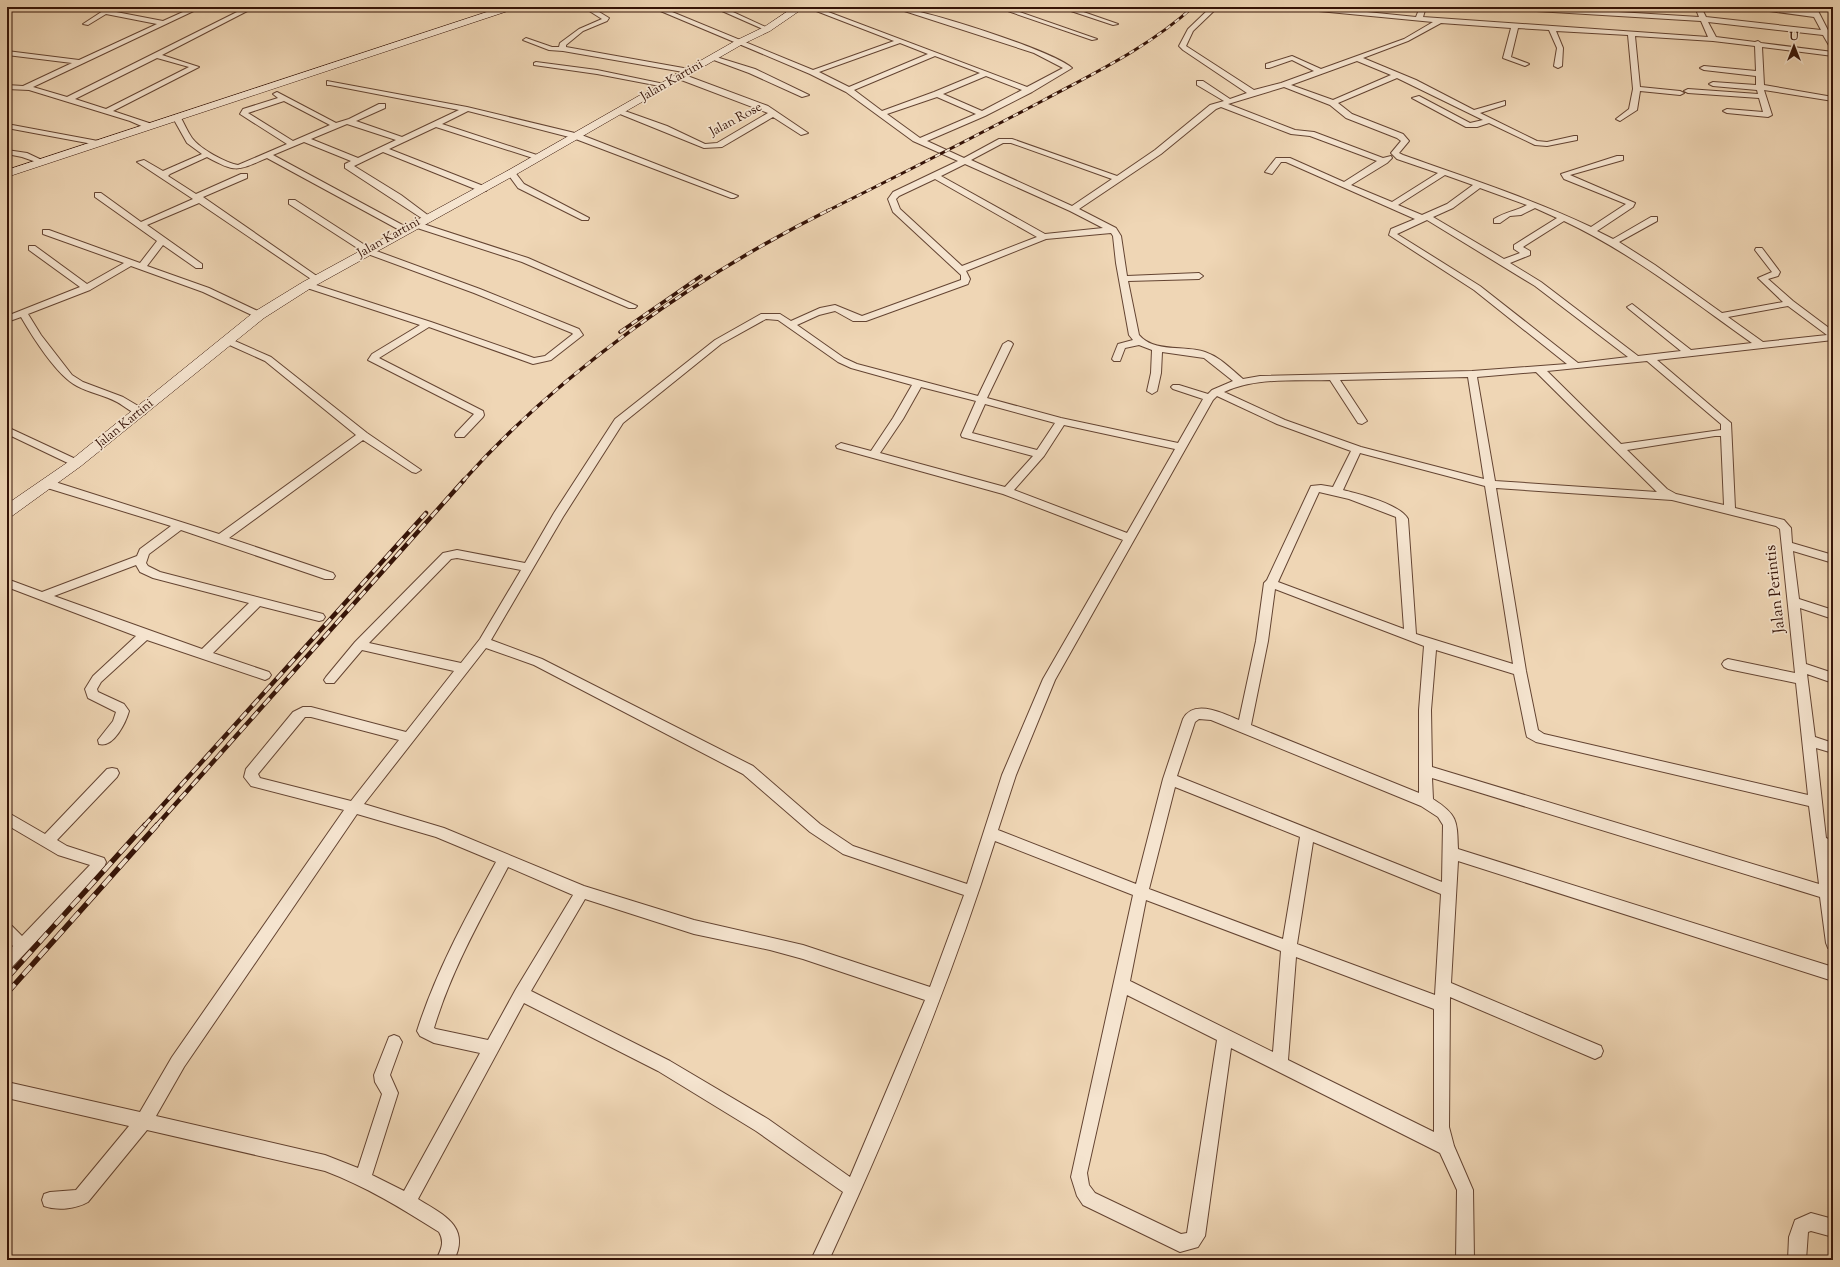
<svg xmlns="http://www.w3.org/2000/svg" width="1840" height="1267" font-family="'Sorts Mill Goudy',serif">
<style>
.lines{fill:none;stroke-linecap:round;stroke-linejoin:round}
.street-casing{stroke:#644432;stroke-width:2}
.secondary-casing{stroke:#351307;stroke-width:1}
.street{fill:#f5e4cf;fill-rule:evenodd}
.secondary{fill:#f5e4cf;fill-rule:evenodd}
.rail-far3-casing{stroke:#351307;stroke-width:3}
.rail-far2-casing{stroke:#351307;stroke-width:3.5}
.rail-far1-casing{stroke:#351307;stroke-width:4.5}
.rail-casing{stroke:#351307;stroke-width:5.5}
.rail-far3{stroke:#f5e4cf;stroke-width:2;stroke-dasharray:5.5;stroke-linecap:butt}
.rail-far2{stroke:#f5e4cf;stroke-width:2.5;stroke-dasharray:7;stroke-linecap:butt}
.rail-far1{stroke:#f5e4cf;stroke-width:3;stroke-dasharray:9;stroke-linecap:butt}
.rail{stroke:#f5e4cf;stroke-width:4;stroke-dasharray:12;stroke-linecap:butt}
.labels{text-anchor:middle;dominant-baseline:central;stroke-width:3.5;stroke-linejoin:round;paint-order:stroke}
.far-street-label{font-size:13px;fill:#351307;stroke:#f5e4cf}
.street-label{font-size:16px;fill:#351307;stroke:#f5e4cf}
</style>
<rect width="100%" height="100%" fill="#efd6b5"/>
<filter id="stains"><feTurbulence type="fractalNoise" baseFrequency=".005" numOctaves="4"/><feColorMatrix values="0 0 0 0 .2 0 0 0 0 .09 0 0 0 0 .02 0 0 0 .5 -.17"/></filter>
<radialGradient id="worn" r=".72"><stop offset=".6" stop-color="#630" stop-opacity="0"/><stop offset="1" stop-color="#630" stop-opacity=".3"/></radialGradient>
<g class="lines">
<g class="street-casing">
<path id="street" d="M109 7 115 8 111 11 163 21 194 7H202L33 87 67 97 247 7H255L162 55 199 67 113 111 152 124V128H146L130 121 29 90 7 89V85L23 86 72 63 7 55V51L79 60 157 24 106 14 88 25 83 24ZM157 58 189 67 106 109 75 99Z
M583 7H591L609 18 607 21 583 31 566 45V47L689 69 693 71 689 73 563 51 549 50 523 40 526 38 552 47H559L560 43 579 29 602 19Z
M651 7H660L813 70 894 41 806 7H815L1027 87 1063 68 1034 53 892 7C918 7 1054 51 1072 68L1032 92 985 116 927 141 964 158 999 139H1012L1117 176 1155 150 1210 105 1224 101 1197 85V81H1203L1230 99 1247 93 1183 50 1179 46 1188 29 1211 7H1218L1193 31 1186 46 1254 90 1281 83 1314 71 1292 60 1269 68H1266V64L1292 56 1321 69 1404 39 1433 22 1298 9 1295 7H1318L1416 17 1420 7H1426L1423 17 1708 37 1701 21 1505 9 1502 7H1538L1699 17 1695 7H1701L1706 17 1821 30 1814 17 1755 9 1752 7H1770L1812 12 1810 8 1816 7 1833 40V49L1830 47 1823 35 1708 22 1716 37 1755 42 1758 41 1761 43 1833 52V56L1762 47 1764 85 1833 97V101L1764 90 1772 115 1768 117 1727 113 1723 111 1727 109 1763 112 1759 98 1688 93 1684 91 1688 89 1758 94 1757 90 1713 86 1709 84 1713 82 1756 85V76L1704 70 1700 68 1704 66 1756 71 1755 46 1713 41 1635 36 1640 87 1680 91 1684 93 1680 95 1640 91 1637 110 1620 121 1616 119 1629 109 1633 89 1628 35 1556 31 1563 48 1562 66 1558 68 1554 66 1557 48 1549 30 1518 28 1511 57 1527 63 1529 64 1525 66 1503 58 1511 28 1441 23 1408 41 1363 58 1416 80 1474 110 1505 101V105L1480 113 1537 141 1547 142 1574 136H1577V140L1547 146 1535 145 1489 123 1477 127H1466L1412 98 1419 96 1470 123 1483 120 1397 78 1338 103 1352 114 1403 134 1409 141 1399 153 1403 155C1467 178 1530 198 1591 227L1626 204 1564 179 1561 174 1617 156H1623V160L1570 175 1635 203 1633 207 1597 231 1613 239 1651 217H1657V221L1619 242 1655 265 1722 313 1783 302 1758 278 1772 272 1755 250 1756 248H1762L1780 272 1778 276 1768 279 1793 301 1833 331V340L1657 360 1731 423 1735 508 1784 520 1791 528 1792 543 1833 555V563L1793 551 1799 599 1833 610V619L1800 608 1806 664 1833 673V683L1807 674 1815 737 1833 743V753L1816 748 1826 838 1833 841V853L1828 851 1833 885V950L1828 948 1826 943 1820 897 1432 778 1433 799C1458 815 1457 821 1458 849L1833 967V981L1458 861 1451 983 1601 1046 1603 1051 1601 1056 1595 1059 1450 997 1449 1127 1454 1146 1473 1190 1474 1260H1456L1457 1190 1440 1153 1231 1048 1205 1236 1198 1247 1180 1252 1083 1205 1077 1196 1071 1177 1133 895 995 841C950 984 892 1124 829 1260H811L843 1192 756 1131 658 1071 524 1003 418 1199C442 1214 471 1226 454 1260H436C441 1250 445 1242 439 1232 403 1209 365 1186 325 1171L147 1130 88 1202C76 1209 57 1211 44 1206L42 1200 44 1194 50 1192 76 1190 129 1126 7 1098V1082L140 1112 172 1057 344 810 251 786 244 777 246 769 293 712 303 707H311L406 732 454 671 362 650 334 683H326L324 680 326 677 355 642 443 553 457 550 525 563 554 513 615 419 715 340 761 314H780L791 321 820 308 835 305 862 316 961 280V275L893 212 888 199 893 192 958 161 913 141 846 92 810 74ZM900 43 928 54 849 87 819 72ZM935 56 980 73 934 92 882 111 854 90ZM1357 61 1391 75 1333 100 1291 85ZM986 76 1022 90 982 111 943 94ZM1284 87 1330 105 1346 118 1397 138 1401 141 1391 153 1397 159 1438 173 1392 202 1351 185 1387 163 1392 158 1391 156 1383 158 1314 132 1295 130 1228 104ZM937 97 976 114 920 138 887 114ZM1221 107 1291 134 1310 136 1377 161 1344 182 1290 158H1276L1265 172 1272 174 1281 162H1286L1415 219 1391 229 1389 235 1474 290 1567 364 1472 371 1260 376 1243 379C1231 369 1220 357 1205 352 1185 345 1154 353 1139 335L1128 281 1199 279 1203 276 1199 273 1127 276 1121 236 1116 228 1079 209 1161 154 1216 109ZM1003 143H1011L1112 179 1072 206 971 160ZM965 164 1070 211 1103 228 1045 234 941 176ZM1445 175 1473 185 1447 204 1422 215 1398 205ZM935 179 1037 237 962 266 900 209 896 199 899 196ZM1480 188 1527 205C1516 211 1505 212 1494 219V223H1500L1510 216 1521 215 1535 208 1557 218 1514 245V249L1520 253 1504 259 1433 217 1453 208ZM1427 220 1535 286 1628 357 1578 363 1480 286 1397 234ZM1564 221C1632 253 1691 300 1752 343L1691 350 1632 304 1627 307 1629 309 1681 351 1638 356 1541 282 1510 263 1530 255V251L1523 247ZM1111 233 1113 236 1116 263 1129 335 1133 340 1118 344 1112 359 1114 361H1120L1125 348 1139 345 1152 350 1151 373 1147 391 1152 394 1157 391 1161 373 1162 352 1204 358 1233 381 1212 390 1208 394 1179 385H1173L1171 387 1173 389 1203 399 1178 443 1061 418 987 398 1013 344 1011 342 1008 341 1003 344 978 396 857 364 844 358 797 325 819 315 835 311 853 321H866L968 284 970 279 966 271 1046 239ZM1788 306 1827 335 1763 342 1728 317ZM766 319 778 320 838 362 851 368 912 385 893 418 871 451 841 443 836 446 837 448 1003 494 1123 540 1043 679 1002 775 967 884 853 846 820 824 753 766 542 659 491 640 563 517 623 423 721 344ZM1647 361 1721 424V430L1621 444 1547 371ZM1536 372 1657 492 1495 481 1477 377ZM1468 377 1484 479 1361 447 1285 420 1224 392C1256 377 1296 381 1330 380L1358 423 1362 424 1367 421 1340 380ZM921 387 976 401 961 435 962 437 1033 456 1005 487 880 453 903 419ZM1217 396 1277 424 1351 451 1333 487 1321 485 1311 486 1267 580 1264 583 1256 641 1239 720C1224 714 1194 698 1183 719L1163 779 1136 884 998 830 1016 775 1055 680 1213 400ZM985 404 1055 423 1037 450 972 433ZM1064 425 1175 449 1127 533 1014 490 1044 456ZM1715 436H1721L1724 505 1676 494 1667 489 1627 450ZM1360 453 1485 486 1513 664 1416 634 1408 519C1400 504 1359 494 1343 490ZM1496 488 1672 500 1776 526 1780 529 1795 673 1728 659 1724 661 1722 664 1724 667 1728 669 1796 683 1808 795 1544 734 1538 730 1526 671ZM1319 492 1349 499 1396 517 1404 629 1278 582ZM457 558 521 570 480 639 461 663 369 643 451 559ZM1275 589 1424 646 1419 710V793L1251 725 1268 641ZM486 648 534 665 743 774 810 832 843 854 964 895 930 987 803 945 694 920 584 886 444 828 364 804ZM1436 650 1514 674 1526 733 1527 737 1536 742 1809 806 1819 884 1432 767 1431 710ZM305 717H311L399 740 351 801 260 778 258 774ZM1199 719 1211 720 1421 806 1438 817 1443 825 1442 882 1177 776 1195 722ZM1175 787 1300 837 1283 939 1149 889ZM357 814 436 837 496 862C466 917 436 971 417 1031L420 1036 434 1043 480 1053 404 1191 372 1175 398 1093 390 1075 402 1042 399 1037 394 1035 389 1037 374 1075 375 1082 382 1094 358 1168 325 1155 156 1116 184 1067ZM1313 842 1441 894 1435 995 1297 944ZM508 867 573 895 516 989 488 1040 436 1029 434 1028C451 971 480 920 508 867ZM585 899 694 934 770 950 803 959 925 1000 850 1177 768 1119 670 1061 531 991ZM1146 900 1281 951 1273 1052 1130 981ZM1296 957 1434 1009V1132L1288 1060ZM1127 995 1217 1040 1187 1233 1181 1234 1095 1193 1089 1185 1087 1173Z
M713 7H722L770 29 765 30Z
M996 7H1005L1097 39 1092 40Z
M1059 7H1069L1118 24 1113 25Z
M713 56 755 69 809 95 802 97 749 73 711 59 709 58Z
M536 62 597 70 669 85 665 87 597 74 534 65V63Z
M676 74H682L768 106 808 133 801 135 773 117 722 147 704 148 615 112 622 110 667 126 705 144 717 143 768 113 676 78Z
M327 81 467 107 579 134 738 196 734 198H731L573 138 468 111 442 124 543 157 536 159 436 127 389 149 486 187V191H480L383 152 354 166 401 195 429 216V220L426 221 345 168V164L351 161 304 142 273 155 408 228V232L405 233 267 158C237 171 236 173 207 157L170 174 168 176 196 194 241 174H247V178L203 197 321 279 320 281H314L199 203 147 225 202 264V268H196L163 245 147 266 209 288 262 313V317H256L203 292 131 266 90 290 28 314 41 335 72 375 83 382 123 397 145 410 146 412 145 414C135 417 125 406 117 402 104 395 90 393 77 386 57 376 32 336 21 317L7 322V316L80 287 29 250V246H35L87 284 124 263 43 234V230H49L140 263 157 241 95 197V193H101L141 222 193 199 137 162 144 160 163 171 202 154 187 143 173 118 174 116H180C184 123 187 131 192 138 200 149 226 163 238 165L287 144 240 114 243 109 278 98 273 94 277 92 336 123 349 119 379 104H385V108L356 121 402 137 459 110 330 85H327ZM284 101 330 125 293 141 248 113ZM347 124 396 140 358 158 311 139Z
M7 124 98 141 102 143 98 145 7 128Z
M7 150 27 153 46 162 42 164 22 157 7 154Z
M508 171H514L524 184 589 218 588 220H582L518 188 507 173Z
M289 200H295L371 249 480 289 579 329 583 335 551 360 533 364 429 327 379 358 483 411 484 415 483 417 464 437H456L455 435 456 433 474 414 368 360 372 354 420 325 304 287V283H310L431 322 534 358 545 356 573 334 572 333 474 293 365 253 289 204Z
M414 221 528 258 637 306 635 308H629L522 262 411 226V222Z
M228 338 271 357 367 433 421 470 416 473 412 472 363 440 229 538 333 573 335 576 333 579H325L181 530 149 554 146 563 148 566 160 572 319 613 323 614 325 617 323 620 319 621 260 606 213 653 269 672 271 675 269 678 265 680 147 640 101 682 97 689 98 692 124 704 129 711C126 722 114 748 99 744L98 740 113 721 116 712 88 698 85 689 93 676 136 636 7 587V579L42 592 137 556 140 549 171 526 44 487 43 484 44 481H52L219 534 356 435 265 361 225 343 223 341ZM136 565 140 572 153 578 249 603 202 649 54 596Z
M7 427 80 461 81 463 76 466 72 465 7 434Z
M112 768 117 769 119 773 117 777 57 840 67 846 104 858 106 862 103 871 12 967 7 969V952L13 946 7 941V924L12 926 22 936 90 865 58 855 7 825V812L45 834 107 769Z
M1811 1213 1833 1219V1237L1811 1231 1808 1232 1806 1260H1788L1789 1237 1795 1220Z"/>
</g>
<g class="secondary-casing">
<path id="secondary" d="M502 7H516L514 9 7 177V170Z
M794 7H805L770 31 741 45 515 175 311 288 264 318 81 466 12 516 7 517V504L71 460 254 312 303 282 507 171 735 41 764 27Z"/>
</g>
<use href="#street" class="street"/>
<use href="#secondary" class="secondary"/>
<g class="rail-far3-casing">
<path id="rail-far3" d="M827 211C900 175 972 138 1044 100 1096 72 1149 47 1193 7"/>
</g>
<g class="rail-far2-casing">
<path id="rail-far2" d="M620 332 701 276
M463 481C561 371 698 275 829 210"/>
</g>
<g class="rail-far1-casing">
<path id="rail-far1" d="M144 826 426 513
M156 826 464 480"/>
</g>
<g class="rail-casing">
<path id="rail" d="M7 978 145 825
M7 993 157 825"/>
</g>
<use href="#rail-far3" class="rail-far3"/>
<use href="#rail-far2" class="rail-far2"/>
<use href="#rail-far1" class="rail-far1"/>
<use href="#rail" class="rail"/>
</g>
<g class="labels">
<g class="far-street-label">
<text transform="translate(672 81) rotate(-30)">Jalan Kartini</text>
<text transform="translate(736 120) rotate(-28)">Jalan Rose</text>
<text transform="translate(389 238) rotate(-29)">Jalan Kartini</text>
<text transform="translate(125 424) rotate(-39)">Jalan Kartini</text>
</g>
<g class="street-label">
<text transform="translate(1776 589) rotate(-96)">Jalan Perintis</text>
</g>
</g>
<rect width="1840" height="1267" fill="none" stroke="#efd6b5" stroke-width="24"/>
<rect x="8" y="8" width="1824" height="1251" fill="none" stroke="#351307" stroke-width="2"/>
<rect x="12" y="12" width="1816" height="1243" fill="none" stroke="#351307"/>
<g transform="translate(1794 46)" stroke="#f5e4cf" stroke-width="3" paint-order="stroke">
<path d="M0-3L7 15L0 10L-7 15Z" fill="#351307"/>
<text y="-6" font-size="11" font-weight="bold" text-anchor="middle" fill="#351307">U</text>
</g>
<rect width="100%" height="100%" filter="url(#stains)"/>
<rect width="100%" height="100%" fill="url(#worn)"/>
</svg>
